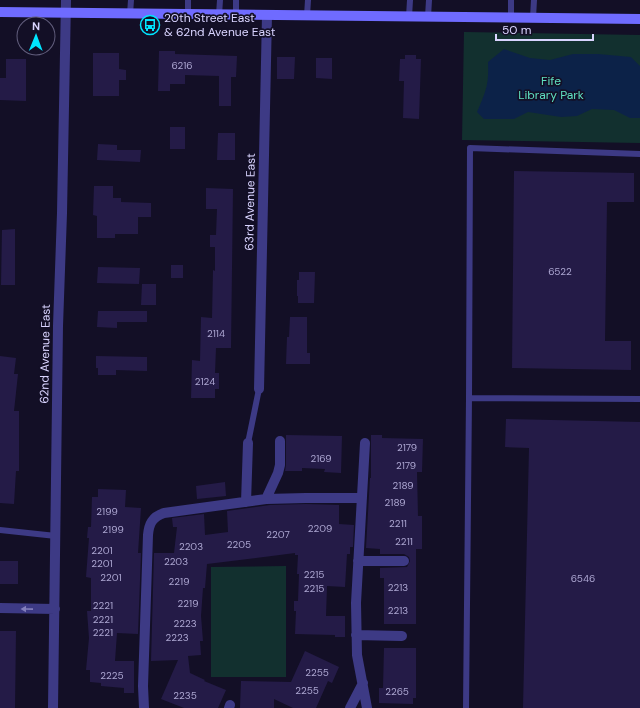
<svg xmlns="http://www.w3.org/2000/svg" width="640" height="708" font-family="'DM Sans',sans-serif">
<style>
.green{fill:#12302f}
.water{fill:#0c2248}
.building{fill:#241b47}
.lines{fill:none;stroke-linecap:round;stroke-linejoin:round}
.service{stroke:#3d3a85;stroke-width:6}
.minor{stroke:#3d3a85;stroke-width:10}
.secondary{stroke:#6f6bff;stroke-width:10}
.oneway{fill:#837fbc}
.labels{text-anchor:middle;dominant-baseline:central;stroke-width:3.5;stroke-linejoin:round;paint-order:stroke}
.number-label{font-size:10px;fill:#aca6d1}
.poi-label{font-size:12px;fill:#d9d4ff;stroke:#130f26;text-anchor:start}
.park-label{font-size:12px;fill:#5fe0c0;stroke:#130f26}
.street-label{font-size:12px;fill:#d9d4ff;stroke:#130f26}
</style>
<rect width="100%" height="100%" fill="#130f26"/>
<path class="green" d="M464 32 640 35V143L462 140Z
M286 566V677H211V567Z"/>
<path class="water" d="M504 49 530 58 550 60 573 54H598L631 57 640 66V118H630L614 110 592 109 577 116 561 117 528 112 514 119H484L477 112C486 91 489 85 488 62Z"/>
<path class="building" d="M159 51H175V54L237 56 236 77H231V106H219V76L185 75V84H170V91H158Z
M93 53H119V69L126 70V80H119V96H93Z
M405 55H416V59H421L419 119 403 118 404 81H399L400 59H405Z
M277 57H295L294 79H277Z
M316 58H332V79L316 78Z
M6 59H26V101L0 100V78H6Z
M170 127H185V149H170Z
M218 133H235V160H217Z
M98 144 117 145V150H141L140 162 97 160Z
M514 171 634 173V202H607L605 341H631V370L512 368Z
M94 186H113V198H121V202L151 203V217H138V234H115V238H97V216L93 215Z
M206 188 233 189 231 348H216L215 373H219V389H215V398H191L192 360 200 361 201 317 212 318 213 270 215 271V247H210V235H216L217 209H206Z
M15 229V285H1L2 230Z
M171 265H183V278H171Z
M98 267 140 268 139 284 97 283Z
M299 272H315L314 303H298V296H297V280H299Z
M142 284H156V305H141Z
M98 311H147V322H117V328L97 327Z
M290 317H307V353H310V364H286L287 337H289Z
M0 356 16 358 14 374H18L14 411H19V471H16L14 504 0 503Z
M96 356 147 357V371L116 370V375H98V368H96Z
M506 419 640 422V708H523L529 448 505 447Z
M286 435 342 436 341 473 324 472 325 469 302 468V471H285L286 465Z
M371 435H382V438L423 439 422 472H417L418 516H422V549H416V624H384V578H380V568L407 567 410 561 409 557 404 554H380V549L366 548 370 478H371Z
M225 482 226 496 197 499 196 486Z
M98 489 126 490 125 507 141 508 138 553H141L138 634 117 633 115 661H134V693H124V688L101 686V683L90 682V670H86L89 638 87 611H91V578L86 577 89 538H87L88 527H91L92 497H98Z
M306 504 339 505V524L354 525 353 547H350V554H347L345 587 327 586 326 616H345V637H335V635L295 634 296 611H294V601H298L299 574H297L298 555H295V553L207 564 205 588H203L201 616 203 641H200L201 655 188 656 190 673 205 680 204 681 226 690 218 708H184L161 699 178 660 151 661 154 553H174L177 527H173L172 518 204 514 205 535 228 532 227 511 270 505Z
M0 561H18V584H0Z
M0 631H16L15 708H0Z
M384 648H416V698H413V704L379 703V688H383Z
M305 651 339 667 332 683 328 681 316 708H293L274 699V708H240L241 681 291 682Z"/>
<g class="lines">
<path class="service" d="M236 0V15
M511 0V18
M130 14 131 0
M188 15V0
M219 15 220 0
M307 16 308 0
M409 17 410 0
M428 17 429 0
M533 18 534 0
M469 398 640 399
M248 443 259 389
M0 530 56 536
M466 708 469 398 470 148 640 154"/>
<path class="minor" d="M259 389 267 15
M365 443 356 603 357 655 367 708
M266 499 278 473 280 465V441
M246 502 248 443
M358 561H404
M0 608 55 609
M356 635 402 636
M53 708 58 326 62 213 66 0
M144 708 143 686 148 535C149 524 152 517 164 513L266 499 306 498H362
M229 708 230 705
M350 708 363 683"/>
<path class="secondary" d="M0 12 640 19"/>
</g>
<defs><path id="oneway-solid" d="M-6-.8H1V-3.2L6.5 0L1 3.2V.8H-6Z"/></defs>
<use class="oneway" href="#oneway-solid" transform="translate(27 609) rotate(-179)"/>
<defs>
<g id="bus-ring" transform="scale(1)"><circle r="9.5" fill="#130f26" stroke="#00e5ff" stroke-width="1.5"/><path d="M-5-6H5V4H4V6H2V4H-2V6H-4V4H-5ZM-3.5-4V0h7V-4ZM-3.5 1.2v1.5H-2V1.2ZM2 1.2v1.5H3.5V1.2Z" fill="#00e5ff"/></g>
</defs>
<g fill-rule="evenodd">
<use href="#bus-ring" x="150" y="25"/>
</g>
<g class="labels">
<g class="number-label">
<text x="182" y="65">6216</text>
<text x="560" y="271">6522</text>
<text x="216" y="333">2114</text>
<text x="205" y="381">2124</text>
<text x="407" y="447">2179</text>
<text x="321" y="458">2169</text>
<text x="406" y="465">2179</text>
<text x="403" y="485">2189</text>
<text x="395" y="502">2189</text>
<text x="107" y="511">2199</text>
<text x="398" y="523">2211</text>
<text x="320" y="528">2209</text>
<text x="113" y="529">2199</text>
<text x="278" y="534">2207</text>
<text x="404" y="541">2211</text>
<text x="239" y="544">2205</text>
<text x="191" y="546">2203</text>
<text x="102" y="550">2201</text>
<text x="176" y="561">2203</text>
<text x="102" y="563">2201</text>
<text x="314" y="574">2215</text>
<text x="111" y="577">2201</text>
<text x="583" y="578">6546</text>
<text x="179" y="581">2219</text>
<text x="398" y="587">2213</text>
<text x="314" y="588">2215</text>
<text x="188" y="603">2219</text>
<text x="103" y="605">2221</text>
<text x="398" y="610">2213</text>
<text x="103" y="619">2221</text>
<text x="185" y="623">2223</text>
<text x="103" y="632">2221</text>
<text x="177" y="637">2223</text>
<text x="317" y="672">2255</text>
<text x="112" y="675">2225</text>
<text x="307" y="690">2255</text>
<text x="397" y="691">2265</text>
<text x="185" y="695">2235</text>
</g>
<g class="poi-label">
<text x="164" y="18">20th Street East<tspan x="164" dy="14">&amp; 62nd Avenue East</tspan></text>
</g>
<g class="park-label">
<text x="551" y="81">Fife<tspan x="551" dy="14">Library Park</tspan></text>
</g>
<g class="street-label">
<text transform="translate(250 202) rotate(-89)">63rd Avenue East</text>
<text transform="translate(45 354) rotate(-89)">62nd Avenue East</text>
</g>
</g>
<g transform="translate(36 36) rotate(1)"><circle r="19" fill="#130f26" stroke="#625e7d"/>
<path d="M0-3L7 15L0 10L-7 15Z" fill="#00e5ff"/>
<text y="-6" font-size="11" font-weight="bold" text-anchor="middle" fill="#d9d4ff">N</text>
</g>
<path d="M496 34v6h97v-6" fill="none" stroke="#d9d4ff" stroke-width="2"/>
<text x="502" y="34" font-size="12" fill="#d9d4ff" stroke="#130f26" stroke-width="3" paint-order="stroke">50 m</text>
</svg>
